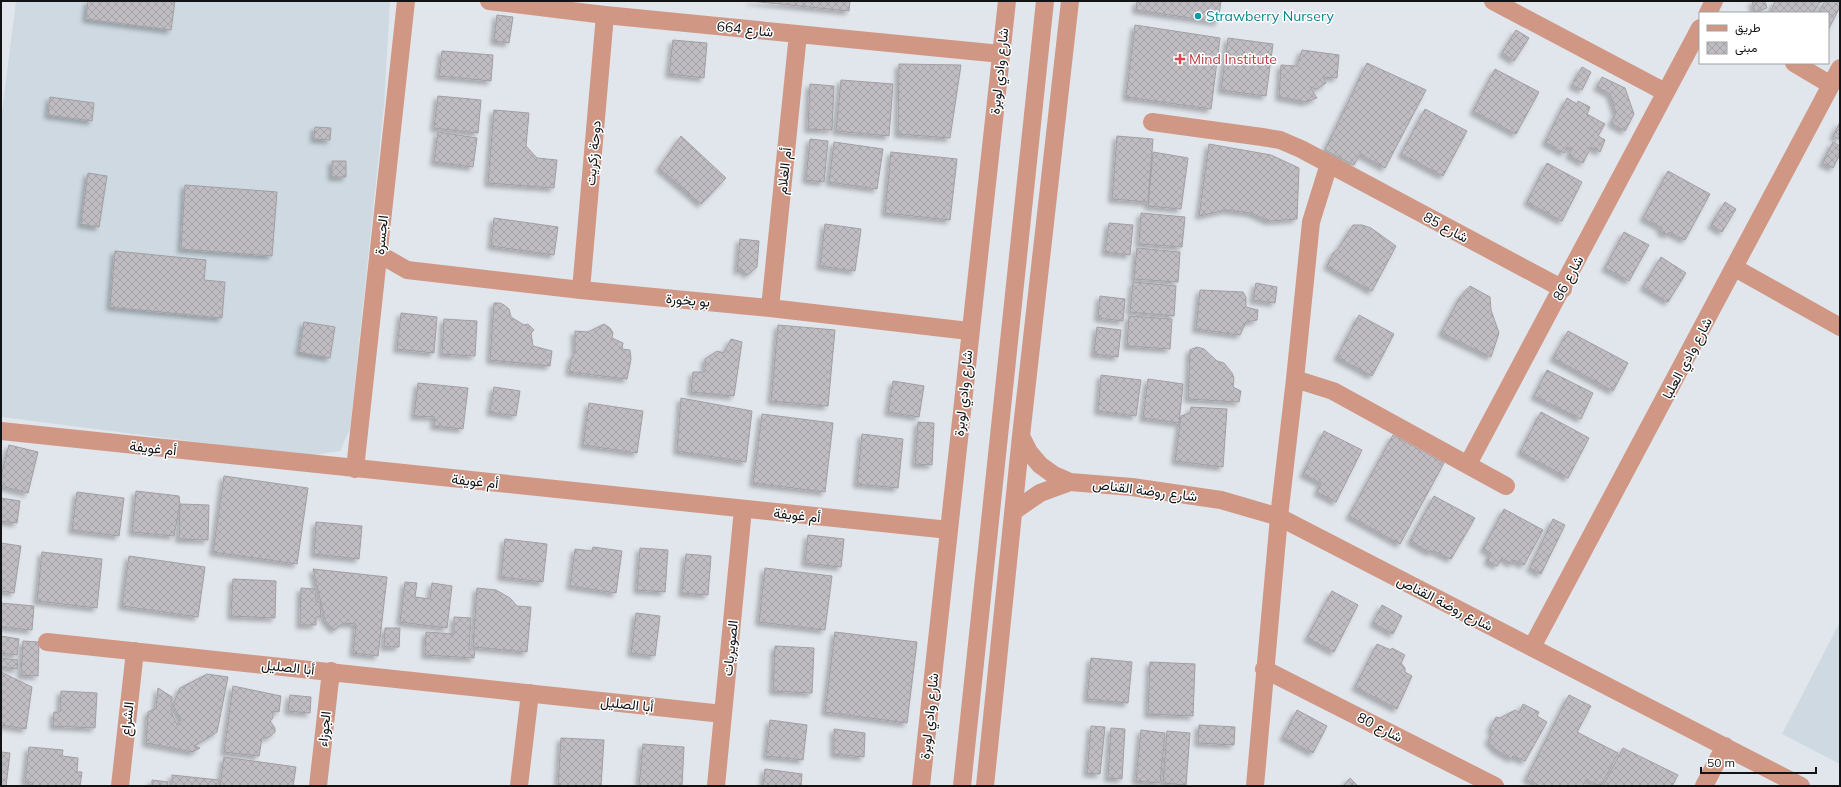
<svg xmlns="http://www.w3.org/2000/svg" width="1841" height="787" font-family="Mulish,Vazirmatn,sans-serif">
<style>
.built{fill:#ced9e2}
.building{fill:url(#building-cross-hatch);stroke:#a29fa4;filter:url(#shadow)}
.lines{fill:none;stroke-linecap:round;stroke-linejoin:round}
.minor{stroke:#d09785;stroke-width:18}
.culture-dot{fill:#0f9aa8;stroke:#fff;stroke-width:1.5}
.health-dot{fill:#e0444e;stroke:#fff;stroke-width:1.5}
.labels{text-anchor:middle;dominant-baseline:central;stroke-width:3;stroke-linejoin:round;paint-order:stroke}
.culture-label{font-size:14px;fill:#0d838f;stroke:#fff;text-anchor:start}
.street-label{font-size:14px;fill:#111315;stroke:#fff}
.health-label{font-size:14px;fill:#be3a42;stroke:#fff;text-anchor:start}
</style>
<defs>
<pattern id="building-cross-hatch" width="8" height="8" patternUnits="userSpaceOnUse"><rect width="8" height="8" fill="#c0bdc2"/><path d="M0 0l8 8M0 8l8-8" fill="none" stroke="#a4a2a6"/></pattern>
<filter id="shadow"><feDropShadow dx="-3.5" dy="3.5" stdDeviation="2" flood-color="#0004"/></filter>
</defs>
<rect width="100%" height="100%" fill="#e1e6ec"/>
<path class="built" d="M16 1H390L384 106 350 429 340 451 307 456 1 417V120Z
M1840 622V764L1782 734Z"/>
<path class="building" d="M88 1H175L171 30 86 19Z
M750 1H850L849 11Z
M1137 1H1221L1218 22 1136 10Z
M1752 1H1765L1767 8 1755 12Z
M1775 1H1822L1821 3 1820 2 1813 13H1775L1771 11Z
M1825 1H1840V7L1828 30V13H1818Z
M497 15 513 17 509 43 494 41Z
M1135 25 1220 38 1211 109 1126 97Z
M1516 30 1529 38 1514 61 1502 53Z
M1228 38 1273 44 1266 96 1221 90Z
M673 40 707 43 704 78 669 74Z
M1302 50 1339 55 1337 78 1323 77 1326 83 1317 89 1310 87 1317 98 1306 102 1279 97 1281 65 1297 66Z
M442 51 493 55 491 81 439 76Z
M1367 63 1426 90 1385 168 1360 154 1354 165 1325 150Z
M899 64 961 65 950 138 898 134Z
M1582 67 1591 72 1582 90 1572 85Z
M1495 69 1539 92 1516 134 1473 111Z
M1602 77 1625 88 1634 114 1625 131 1611 123 1616 113 1610 94 1597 87Z
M841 80 893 84 889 136 836 131Z
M810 84 834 86 832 130 808 129Z
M438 96 481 100 478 133 434 128Z
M50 97 94 103 92 121 48 115Z
M1567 98 1577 104 1578 101 1590 107 1587 114 1605 124 1598 136 1605 140 1600 152 1591 147 1583 163 1569 155 1572 149 1567 147 1564 153 1545 142Z
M1425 109 1467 131 1443 176 1401 154Z
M494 110 529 113 526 146 537 158 557 160 554 188 488 183Z
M1840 122V140L1833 136Z
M315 127 331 128 330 140 314 139Z
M438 132 477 138 473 167 434 162Z
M681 136 726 178 701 204 659 168Z
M1117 136 1153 139 1148 202 1112 199Z
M810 139 828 141 824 182 806 180Z
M834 142 883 149 877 189 829 182Z
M1833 142 1840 146V154L1833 168 1822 163Z
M1209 144 1271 155 1299 168 1297 219 1269 221 1251 213 1226 210 1199 216Z
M891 152 957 159 950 220 885 213Z
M1153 152 1188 158 1181 209 1148 206Z
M332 161H346V177H332Z
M1547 163 1582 182 1562 221 1527 202Z
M1668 171 1710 194 1685 240 1669 232 1667 235 1660 231 1662 228 1643 218Z
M88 173 107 176 99 227 81 224Z
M185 185 277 192 272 256 181 249Z
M1725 202 1736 209 1722 232 1711 225Z
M1141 213 1185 217 1182 247 1139 244Z
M494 218 558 227 554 255 491 246Z
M1109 223 1133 225 1130 255 1105 252Z
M825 224 861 229 855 271 820 266Z
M1353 225H1362L1371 228 1396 246 1372 291 1327 266 1333 253 1338 249Z
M1624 232 1649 245 1629 281 1605 268Z
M740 239 759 241 757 267 747 275 742 269 737 272Z
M1137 248 1180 252 1178 282 1134 279Z
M115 251 206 260 204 280 225 282 222 318 110 307Z
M1661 257 1686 273 1668 302 1643 287Z
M1133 282 1176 286 1174 316 1130 312Z
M1256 283 1277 287 1275 303 1253 300Z
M1470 286 1490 297 1491 310 1499 333 1491 357 1441 333 1460 297Z
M1200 290 1243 292 1246 297V307L1258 310 1257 320 1246 322 1240 335 1196 329Z
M1100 296 1125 299 1123 321 1098 318Z
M494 303H500L504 305 509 309 511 317 524 325 528 324 534 330 531 333 533 346 552 351 550 366 490 360Z
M401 313 437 317 434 353 397 349Z
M1359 315 1394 334 1372 376 1337 357Z
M1129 316 1172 319 1170 349 1127 346Z
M444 319 477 321 475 356 442 354Z
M304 322 335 327 330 358 299 352Z
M604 324 610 328 613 333 612 338 623 343 622 349 630 350 631 359 627 379 569 372 571 359 575 353V331L588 332Z
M778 325 835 330 828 406 771 401Z
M1097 327 1121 330 1118 357 1094 354Z
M1568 331 1628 363 1613 391 1553 358Z
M731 339 742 342 734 396 691 392 693 372H705V359L717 351 724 353Z
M1197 347 1204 349 1217 361 1224 363 1232 373 1234 378 1233 387 1241 391 1239 402 1188 399 1190 350Z
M1547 370 1593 393 1581 419 1534 396Z
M1101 375 1141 380 1136 416 1098 411Z
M1148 379 1183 384 1179 423 1143 418Z
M893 381 924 386 919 417 888 412Z
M418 383 468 388 463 429 434 426 435 417 414 416Z
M494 387 520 391 516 416 490 412Z
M681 398 752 411 746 462 677 451Z
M589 403 643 411 637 453 583 445Z
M1191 407 1227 409 1223 467 1175 461 1181 416 1190 413Z
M1541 412 1589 438 1568 478 1520 452Z
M762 414 833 423 825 492 753 483Z
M918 422 934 423 932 465 915 464Z
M1324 431 1362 450 1336 502 1317 492 1321 483 1303 474Z
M862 434 903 439 898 488 857 484Z
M1393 435 1444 463 1400 544 1349 516Z
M9 445 38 452 28 493 1 486V476Z
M224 476 308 488 297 564 213 552Z
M136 491 179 496 180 504 174 536 132 532Z
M77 492 124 498 119 536 72 530Z
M1434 496 1475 518 1451 559 1434 551 1429 552 1410 541Z
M1 498 20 501 17 523 1 521Z
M180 504 209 505 208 540 179 539Z
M1504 509 1543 530 1524 565 1514 560 1512 564 1502 558 1497 566 1487 561 1491 553 1483 549Z
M1553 519 1565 525 1541 574 1530 568Z
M316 522 362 526 359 559 314 554Z
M808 535 844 539 841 567 805 563Z
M505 539 547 544 543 582 501 577Z
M1 543 21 546 14 593 1 591Z
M593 547 622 551 616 593 570 586 575 549 592 551Z
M640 548 668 550 665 592 637 590Z
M42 552 102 559 97 608 37 601Z
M686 554 711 556 708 595 682 593Z
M129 556 205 567 198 617 122 606Z
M765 568 832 576 825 630 759 622Z
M313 569 387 577 378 656 353 653 356 624 343 623 334 630 325 620Z
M233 579 276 581 275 618 231 616Z
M405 582 417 583 415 597 430 599 432 583 452 586 447 628 400 622Z
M301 588 316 589V601L320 602 321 617H316V625H300Z
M477 588 496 590 510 598 517 606 531 607 527 652 473 647Z
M1332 591 1358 605 1334 652 1307 638Z
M1 603 34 606 32 630 1 627Z
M1382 605 1402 616 1393 634 1373 623Z
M636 613 660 616 655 656 631 653Z
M454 617 471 618 469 649H475L474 658 425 655 426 632 454 634Z
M385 628H400L399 647H384Z
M835 632 917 642 907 723 825 712Z
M1 636 19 639 17 655 1 653Z
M23 641 39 642 38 676 21 675Z
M1377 644 1391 650 1392 648 1405 655 1401 663 1405 668V672L1412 676 1397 709 1355 687Z
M775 646 814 648 812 693 773 691Z
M1 658 18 660 17 669 1 667Z
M1091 658 1132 662 1128 703 1087 699Z
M1150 662 1195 664 1193 716 1148 714Z
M1 672 32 687 26 729 1 725Z
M207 674 228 677 217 732 194 746 200 748 193 752 146 743 148 712 156 708 158 688 172 697V714L177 725 181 720 173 705 180 688Z
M233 686 281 696 279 712 273 711V718L270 721 275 728V732L269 737 262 738 259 756 224 752Z
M61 691 97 693 95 728 53 726 54 712H60Z
M290 695 311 697 310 713 288 711Z
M1569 695 1591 706 1577 732 1618 753 1601 786 1586 780 1583 786H1540L1526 779Z
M1523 704 1539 712 1537 716 1547 722 1525 761 1513 756 1512 759 1496 750 1488 741 1493 732 1490 729 1496 717 1500 718 1515 710 1519 713Z
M1297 710 1327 726 1313 753 1283 737Z
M770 720 807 725 803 760 766 756Z
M1199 725 1235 727 1234 745 1198 743Z
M1091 726 1105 727 1100 774 1087 773Z
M1111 728 1125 729 1122 779 1108 778Z
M834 729 865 733 864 757 834 754Z
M1141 730 1165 733 1160 783 1136 781Z
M1167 731 1190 733 1186 785 1163 783Z
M561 738 604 740 601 786H558Z
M643 744 684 747 682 786H639Z
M29 747 63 750 62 756 78 758 77 772H82L80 786H32L33 783 25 782Z
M1623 748 1678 775 1672 786H1603Z
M1 752 10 753 6 786H1Z
M224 757 296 767 293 786H220Z
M765 769 802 774 801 786H763Z
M172 775 219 780V786H172Z
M1350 778 1358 786H1343Z
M152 780 168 782 167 786H152Z"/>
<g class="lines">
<path class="minor" d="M489 1 605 15 1001 54
M1493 1 1665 92
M1708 13 1714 1
M1794 63 1831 85
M1152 122 1262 137 1280 140 1301 149 1563 289
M379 254 407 270 581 290 770 308 969 331
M1735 268 1840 327
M581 290 605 15
M770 308 798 34
M1295 379 1333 391 1506 486
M1 431 949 530
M1021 436 1029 452 1040 465 1054 475 1070 482 1132 487 1221 500 1279 517 1801 786
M1468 464 1700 28
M355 469 406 1
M1014 511 1040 493 1070 482
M47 642 723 714
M1532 647 1840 68
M1264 669 1495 786
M120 786 135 651
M318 786 331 671
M519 786 530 693
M716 786 743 509
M921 786 1007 1
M962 786 1045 1
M985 786 1021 436 1070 1
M1255 786 1279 517 1295 379 1311 222 1329 164
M1704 786 1725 746"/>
</g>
<circle class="culture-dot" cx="1198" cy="16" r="4"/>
<path class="health-dot" d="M1178 53h4v4h4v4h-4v4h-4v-4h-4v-4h4z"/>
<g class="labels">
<g class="culture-label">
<text x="1206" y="16">Strawberry Nursery</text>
</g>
<g class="street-label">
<text transform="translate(745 29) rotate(6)">شارع 664</text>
<text transform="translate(999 71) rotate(-84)">شارع وادي لوبرة</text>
<text transform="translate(593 153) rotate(-85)">دوحة زكريت</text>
<text transform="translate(784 171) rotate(-84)">أم الغلام</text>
<text transform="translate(1446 227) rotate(28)">شارع 85</text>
<text transform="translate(381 235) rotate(-84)">الجسرة</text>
<text transform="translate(1568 278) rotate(-62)">شارع 86</text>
<text transform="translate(688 300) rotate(5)">بو بخورة</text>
<text transform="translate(1687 358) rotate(-62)">شارع وادي العلبا</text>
<text transform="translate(963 393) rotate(-84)">شارع وادي لوبرة</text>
<text transform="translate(153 448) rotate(6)">أم غويفة</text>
<text transform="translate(475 481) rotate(6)">أم غويفة</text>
<text transform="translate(1145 490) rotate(7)">شارع روضة القناص</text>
<text transform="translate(797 515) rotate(6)">أم غويفة</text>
<text transform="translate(1445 603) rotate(27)">شارع روضة القناص</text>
<text transform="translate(730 648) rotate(-84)">الصويريات</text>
<text transform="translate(288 667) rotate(6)">أبا الصليل</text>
<text transform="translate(627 704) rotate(6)">أبا الصليل</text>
<text transform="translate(929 716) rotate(-84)">شارع وادي لوبرة</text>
<text transform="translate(127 719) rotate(-84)">الشراع</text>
<text transform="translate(1380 727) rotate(27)">شارع 80</text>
<text transform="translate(324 729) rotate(-84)">الجوزاء</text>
</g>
<g class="health-label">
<text x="1189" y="59">Mind Institute</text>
</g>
</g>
<rect width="1841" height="787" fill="none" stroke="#111315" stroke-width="4"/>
<rect x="1699" y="12" width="130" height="52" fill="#ffffff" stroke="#a0a1a1"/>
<rect x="1707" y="25" width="20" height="6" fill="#d09785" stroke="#a0a1a1"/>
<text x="1735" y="32" font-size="12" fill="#111315">طريق</text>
<rect x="1707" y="42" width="20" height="12" fill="url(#building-cross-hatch)" stroke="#a0a1a1"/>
<text x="1735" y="52" font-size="12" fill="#111315">مبنى</text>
<path d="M1701 767v6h115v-6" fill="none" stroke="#111315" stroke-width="2"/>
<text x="1707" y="767" font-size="12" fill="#111315" stroke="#ffffff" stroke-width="3" paint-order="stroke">50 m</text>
</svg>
